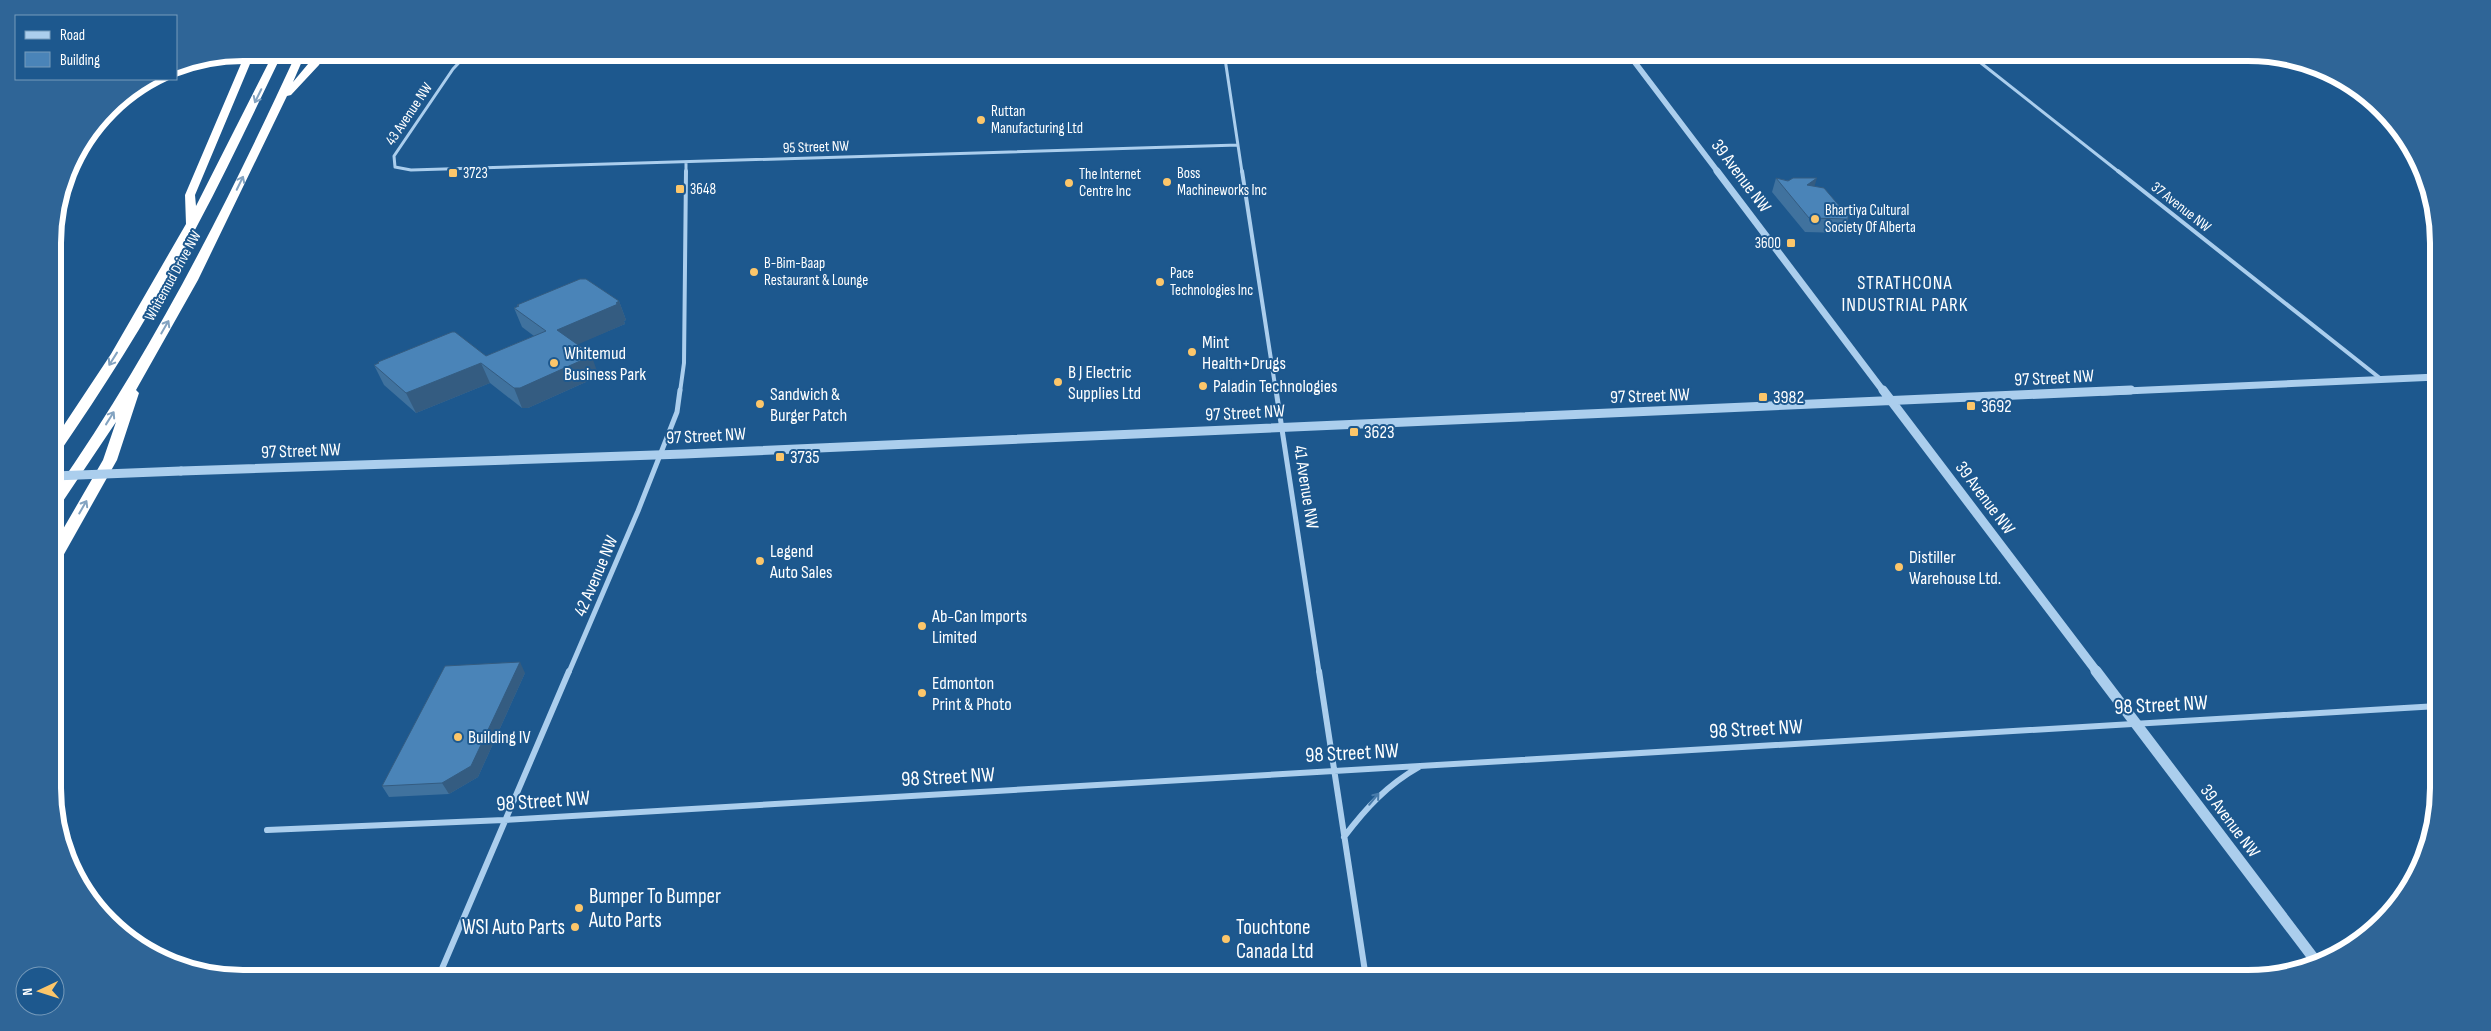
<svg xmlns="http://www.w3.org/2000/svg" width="2491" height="1031" font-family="'Sofia Sans Condensed',sans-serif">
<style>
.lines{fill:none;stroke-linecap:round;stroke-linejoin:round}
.minor-far3{stroke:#abceed;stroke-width:3}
.minor-far2{stroke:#abceed;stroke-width:4}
.minor-far1{stroke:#abceed;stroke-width:5}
.minor{stroke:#abceed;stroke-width:6}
.tertiary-far3{stroke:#abceed;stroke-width:5.5}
.tertiary-far2{stroke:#abceed;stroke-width:7}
.tertiary-far1{stroke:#abceed;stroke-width:9}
.tertiary{stroke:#abceed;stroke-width:11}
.motorway{fill:#fff;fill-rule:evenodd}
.tertiary-bridge{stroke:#abceed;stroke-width:9}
.wall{fill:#40729e}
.shaded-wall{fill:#345c81}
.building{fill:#4a84b8;stroke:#345c81}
.oneway{stroke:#83a3c1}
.oneway2{stroke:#487baa}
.poi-dot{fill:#fcc66a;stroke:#1d588e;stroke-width:2}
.labels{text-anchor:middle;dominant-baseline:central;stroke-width:4;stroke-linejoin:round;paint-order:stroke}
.far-poi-label{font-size:15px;fill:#fff;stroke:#1d588e;text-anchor:start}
.far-street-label{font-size:15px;fill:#fff;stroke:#1d588e}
.street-label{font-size:18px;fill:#fff;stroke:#1d588e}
.poi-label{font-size:18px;fill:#fff;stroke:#1d588e;text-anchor:start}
.neighbourhood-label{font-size:19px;letter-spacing:1px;fill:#fff;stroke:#1d588e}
.near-street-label{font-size:21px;fill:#fff;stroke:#1d588e}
.near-poi-label{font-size:21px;fill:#fff;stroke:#1d588e;text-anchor:start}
.rim{fill:none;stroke:#fff;stroke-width:6}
</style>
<rect width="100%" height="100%" fill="#1d588e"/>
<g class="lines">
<path class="minor-far3" d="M469 52 453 69 394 156 395 167 411 170 1238 145
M1224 52 1242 172
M1967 52 2119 172
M686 162V172"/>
<path class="minor-far2" d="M1242 171 1276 392
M2118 171 2381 379
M680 392 684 363 686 171"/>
<path class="minor-far1" d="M1276 390 1319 672
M569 672 638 511 677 412 680 390"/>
<path class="minor" d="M1319 671 1366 978
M267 830 504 820 2438 706
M1344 837C1366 808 1387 785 1419 767
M438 978 569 671"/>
<path class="tertiary-far3" d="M1627 52 1718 172"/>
<path class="tertiary-far2" d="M1717 171 1884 392
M2103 392 2437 377"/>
<path class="tertiary-far1" d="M1883 390 2097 672
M181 471 684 454 2131 390"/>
<path class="tertiary" d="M2096 671 2318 964"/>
<path class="motorway" d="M246 52H255L195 195 196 206 274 52H283C255 110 227 170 197 226 157 304 109 380 59 453L54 454V440L111 354 186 224 185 195Z
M297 52H306L293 82 318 52H327L319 65 291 95 287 96 198 280 136 390 139 393 117 460 63 556 60 560 55 561V543L103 460 116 422 59 507 54 509V493C153 351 225 208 297 52Z"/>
<path class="tertiary-bridge" d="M54 476 181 471"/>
</g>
<path class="wall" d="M1776 178 1815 186 1848 219 1844 233 1805 232 1772 192Z
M619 301 626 320 624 321 625 324 577 344 598 374 596 375 597 377 528 408H522L490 383 416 413 384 385 374 365 378 364V362L486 356 534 336 522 327 514 308 517 307V305Z
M525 673 478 777 449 794 389 797 382 786Z"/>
<path class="shaded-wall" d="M1817 178 1813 191 1807 185Z
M619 301 626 320 624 321 625 324 565 350 557 330Z
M591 354 598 374 596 375 597 377 528 408H522L514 388Z
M481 363 490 383 416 413 406 393Z
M520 662 525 673 478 777 449 794 442 783Z"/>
<path class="building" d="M1776 178 1788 181 1793 178H1817L1807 185 1824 188 1848 216V219L1809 218Z
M580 279H586L619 301 616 303 618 304 557 330 591 354 587 355 589 357 520 388H514L481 363 406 393 374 365 379 363 378 362 452 332H455L486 356 546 331 514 308 519 306 517 305Z
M520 662 471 766 442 783 382 786 445 666Z"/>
<defs><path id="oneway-shaft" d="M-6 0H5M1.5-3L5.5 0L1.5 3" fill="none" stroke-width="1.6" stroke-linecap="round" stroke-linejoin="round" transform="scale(1.25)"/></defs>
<g class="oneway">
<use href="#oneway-shaft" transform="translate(258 96) rotate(116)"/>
<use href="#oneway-shaft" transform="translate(240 183) rotate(-64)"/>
<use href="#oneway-shaft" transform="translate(165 327) rotate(-60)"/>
<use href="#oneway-shaft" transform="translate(113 359) rotate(122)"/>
<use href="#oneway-shaft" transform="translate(110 418) rotate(-58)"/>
<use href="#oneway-shaft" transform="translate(83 507) rotate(-60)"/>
</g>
<use class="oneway2" href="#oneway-shaft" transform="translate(1374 799) rotate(-50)"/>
<g class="poi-dot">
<circle cx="981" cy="120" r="5"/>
<rect x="448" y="168" width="10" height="10" rx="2.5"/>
<circle cx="1167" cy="182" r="5"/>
<circle cx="1069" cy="183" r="5"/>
<rect x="675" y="184" width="10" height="10" rx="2.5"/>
<circle cx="1815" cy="219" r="5"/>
<rect x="1786" y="238" width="10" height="10" rx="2.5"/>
<circle cx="754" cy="272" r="5"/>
<circle cx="1160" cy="282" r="5"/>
<circle cx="1192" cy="352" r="5"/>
<circle cx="554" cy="363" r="5"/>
<circle cx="1058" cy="382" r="5"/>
<circle cx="1203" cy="386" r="5"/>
<rect x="1758" y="392" width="10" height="10" rx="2.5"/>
<circle cx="760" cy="404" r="5"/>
<rect x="1966" y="401" width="10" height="10" rx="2.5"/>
<rect x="1349" y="427" width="10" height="10" rx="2.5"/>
<rect x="775" y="452" width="10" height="10" rx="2.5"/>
<circle cx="760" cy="561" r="5"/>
<circle cx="1899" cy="567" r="5"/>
<circle cx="922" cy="626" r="5"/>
<circle cx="922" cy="693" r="5"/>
<circle cx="458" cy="737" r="5"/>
<circle cx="579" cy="908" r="5"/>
<circle cx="575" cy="927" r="5"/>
<circle cx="1226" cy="939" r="5"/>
</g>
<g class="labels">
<g class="far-poi-label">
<text x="991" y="111">Ruttan<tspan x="991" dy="17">Manufacturing Ltd</tspan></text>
<text x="463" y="173">3723</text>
<text x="1177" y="173">Boss<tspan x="1177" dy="17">Machineworks Inc</tspan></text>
<text x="1079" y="174">The Internet<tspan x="1079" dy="17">Centre Inc</tspan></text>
<text x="690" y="189">3648</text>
<text x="1825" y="210">Bhartiya Cultural<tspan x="1825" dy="17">Society Of Alberta</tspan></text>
<text x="1781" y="243" text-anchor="end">3600</text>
<text x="764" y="263">B-Bim-Baap<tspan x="764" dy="17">Restaurant &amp; Lounge</tspan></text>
<text x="1170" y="273">Pace<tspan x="1170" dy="17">Technologies Inc</tspan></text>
</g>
<g class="far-street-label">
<text transform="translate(409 114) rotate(-56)">43 Avenue NW</text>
<text transform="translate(816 147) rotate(-2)">95 Street NW</text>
<text transform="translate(2181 207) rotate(38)">37 Avenue NW</text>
<text transform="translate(173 276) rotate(-61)">Whitemud Drive NW</text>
</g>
<g class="street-label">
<text transform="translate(1741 176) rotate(53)">39 Avenue NW</text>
<text transform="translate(2054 378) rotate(-3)">97 Street NW</text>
<text transform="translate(1650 396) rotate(-2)">97 Street NW</text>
<text transform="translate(1245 413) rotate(-3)">97 Street NW</text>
<text transform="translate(706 436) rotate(-3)">97 Street NW</text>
<text transform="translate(301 451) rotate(-2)">97 Street NW</text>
<text transform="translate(1306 487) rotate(81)">41 Avenue NW</text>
<text transform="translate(1985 498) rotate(53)">39 Avenue NW</text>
<text transform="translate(596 576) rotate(-67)">42 Avenue NW</text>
<text transform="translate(2230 821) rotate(53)">39 Avenue NW</text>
</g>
<g class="poi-label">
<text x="1202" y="342">Mint<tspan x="1202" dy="21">Health+Drugs</tspan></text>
<text x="564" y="353">Whitemud<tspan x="564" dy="21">Business Park</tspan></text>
<text x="1068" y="372">B J Electric<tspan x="1068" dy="21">Supplies Ltd</tspan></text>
<text x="1213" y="386">Paladin Technologies</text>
<text x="770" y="394">Sandwich &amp;<tspan x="770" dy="21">Burger Patch</tspan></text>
<text x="1773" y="397">3982</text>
<text x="1981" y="406">3692</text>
<text x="1364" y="432">3623</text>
<text x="790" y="457">3735</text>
<text x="770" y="551">Legend<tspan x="770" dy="21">Auto Sales</tspan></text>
<text x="1909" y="557">Distiller<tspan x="1909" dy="21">Warehouse Ltd.</tspan></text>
<text x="932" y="616">Ab-Can Imports<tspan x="932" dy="21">Limited</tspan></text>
<text x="932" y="683">Edmonton<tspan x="932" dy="21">Print &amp; Photo</tspan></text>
<text x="468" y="737">Building IV</text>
</g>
<g class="neighbourhood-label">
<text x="1905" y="283">STRATHCONA<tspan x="1905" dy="22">INDUSTRIAL PARK</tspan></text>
</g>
<g class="near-street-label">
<text transform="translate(2161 705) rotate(-3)">98 Street NW</text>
<text transform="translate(1756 729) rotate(-3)">98 Street NW</text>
<text transform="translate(1352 753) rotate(-3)">98 Street NW</text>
<text transform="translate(948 777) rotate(-3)">98 Street NW</text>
<text transform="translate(543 801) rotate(-4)">98 Street NW</text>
</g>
<g class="near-poi-label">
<text x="589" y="896">Bumper To Bumper<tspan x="589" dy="24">Auto Parts</tspan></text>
<text x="565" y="927" text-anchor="end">WSI Auto Parts</text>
<text x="1236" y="927">Touchtone<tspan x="1236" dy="24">Canada Ltd</tspan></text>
</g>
</g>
<path d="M0 0H2491V1031H0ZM243 61H2248A182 182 0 0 1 2430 243V788A182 182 0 0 1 2248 970H243A182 182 0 0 1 61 788V243A182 182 0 0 1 243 61Z" fill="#2f6597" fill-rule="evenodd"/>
<path class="rim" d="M243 61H2248A182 182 0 0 1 2430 243V788A182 182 0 0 1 2248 970H243A182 182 0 0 1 61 788V243A182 182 0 0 1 243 61Z"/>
<rect x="15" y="15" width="162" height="65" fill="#1d588e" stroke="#779bbb"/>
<rect x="25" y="31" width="25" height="8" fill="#abceed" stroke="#779bbb"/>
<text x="60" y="40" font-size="15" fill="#ffffff">Road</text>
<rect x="25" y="52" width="25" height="15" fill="#4a84b8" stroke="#779bbb"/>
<text x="60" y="65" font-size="15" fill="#ffffff">Building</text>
<g transform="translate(40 991) rotate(266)"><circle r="24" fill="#1d588e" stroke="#779bbb"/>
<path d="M0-4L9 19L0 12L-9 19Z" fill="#fcc66a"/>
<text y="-8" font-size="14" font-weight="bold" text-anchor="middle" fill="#ffffff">N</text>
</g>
</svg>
